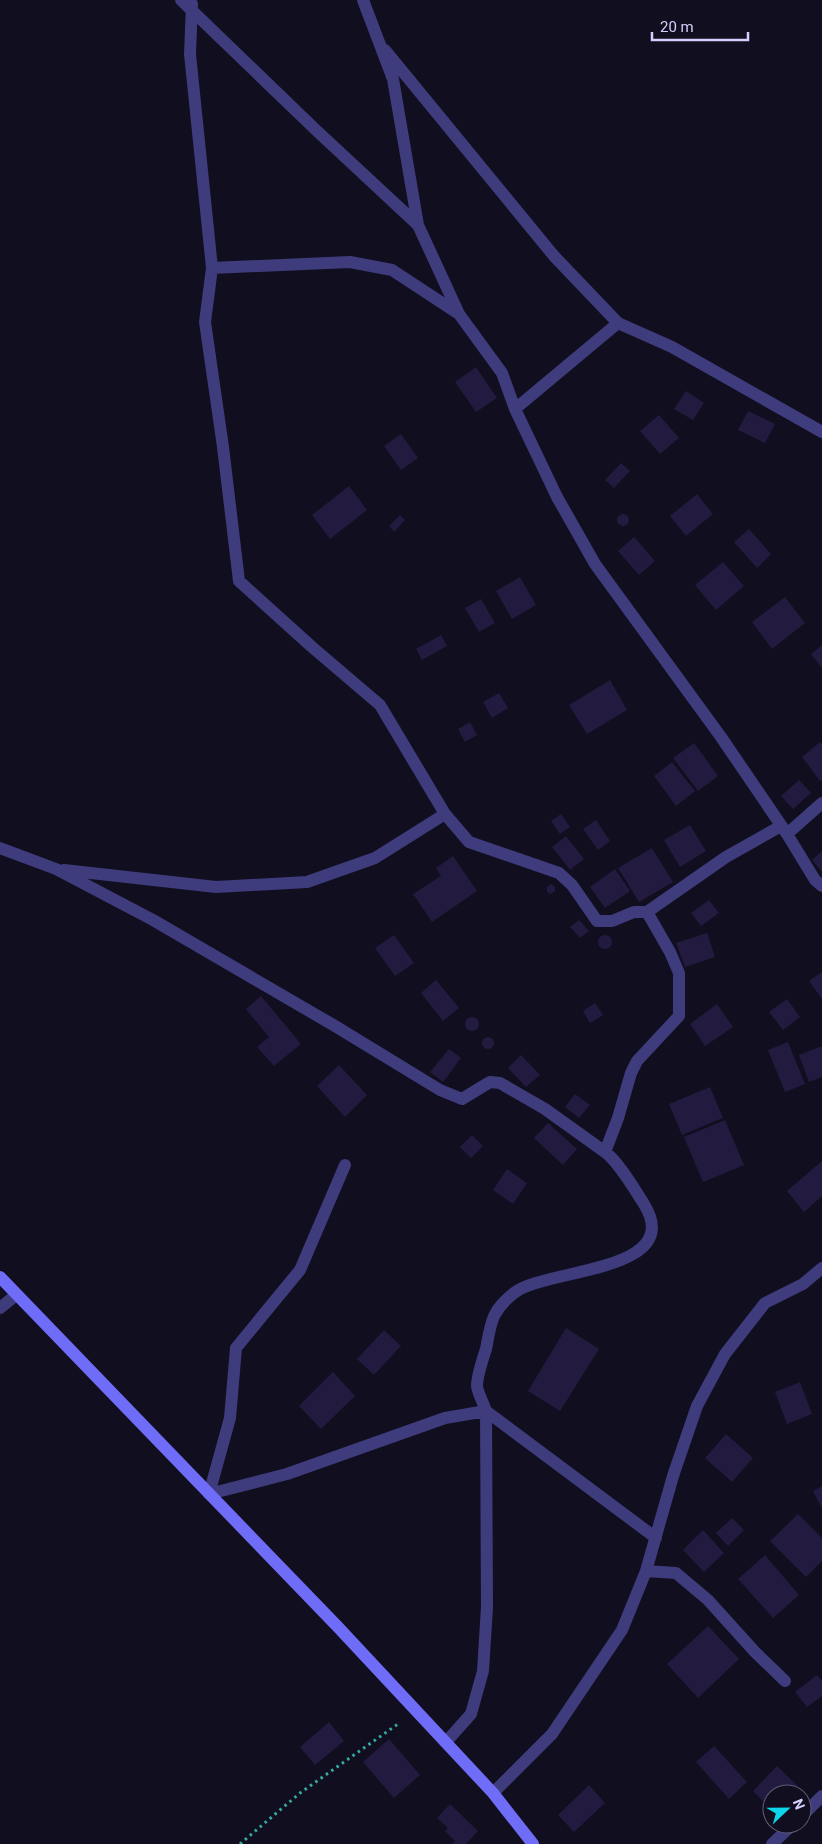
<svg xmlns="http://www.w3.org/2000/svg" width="822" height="1844" font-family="Roboto,sans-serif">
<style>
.building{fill:#221b3f}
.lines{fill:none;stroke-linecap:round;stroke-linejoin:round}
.path{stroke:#35aba3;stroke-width:3;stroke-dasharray:2.5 4;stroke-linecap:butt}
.street{stroke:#3e3c7c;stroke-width:12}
.secondary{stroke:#6f6cf7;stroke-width:12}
</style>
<rect width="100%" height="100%" fill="#110e1f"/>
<path class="building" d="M476 367 497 398 476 412 455 382Z
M686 391 704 403 693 420 674 409Z
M748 411 775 424 765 443 738 430Z
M659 415 679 438 660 454 640 431Z
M401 434 418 458 401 470 384 446Z
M621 463 630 471 614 488 605 480Z
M349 486 367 510 330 539 312 515Z
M697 494 713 514 686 536 670 516Z
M617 520a6 6 0 1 1 12 0a6 6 0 1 1-12 0Z
M400 515 405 520 394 532 389 526Z
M749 529 771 554 757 568 734 542Z
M634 537 655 561 639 575 618 551Z
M723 562 744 586 716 610 695 585Z
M520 577 536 605 512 619 496 591Z
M785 597 805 623 772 649 752 622Z
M481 599 495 623 479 632 465 608Z
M441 635 447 646 422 660 416 649Z
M822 645V668L811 654Z
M610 680 627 710 587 734 569 705Z
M499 693 508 708 492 718 483 702Z
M470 722 477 735 465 742 458 729Z
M820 742 822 744V780L820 781 802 757Z
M694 743 718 776 698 791 673 758Z
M672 762 695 791 676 806 654 776Z
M799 780 811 793 793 809 781 796Z
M561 814 570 827 560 834 551 821Z
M596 820 610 841 598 850 583 829Z
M690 825 706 851 680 867 664 840Z
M566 836 584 859 570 870 552 847Z
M652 848 673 882 639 902 618 868Z
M822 851V872L812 860Z
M453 856 477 891 432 922 413 894 441 876 436 868Z
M615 869 630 891 605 908 590 887Z
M551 884 555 887V891L551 894 547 892V887Z
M709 900 719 913 701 926 691 913Z
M579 920 589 931 580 938 570 927Z
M707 933 715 957 685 967 676 943Z
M598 942a7 7 0 1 1 14 0a7 7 0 1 1-14 0Z
M394 935 414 963 395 976 375 948Z
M822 972V999L809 981Z
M436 980 459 1008 443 1021 421 993Z
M261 996 301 1044 274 1066 257 1047 269 1037 246 1009Z
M787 999 800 1017 783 1030 769 1012Z
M595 1003 603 1015 590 1023 583 1011Z
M717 1004 733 1027 705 1046 690 1024Z
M465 1024a7 7 0 1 1 14 0a7 7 0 1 1-14 0Z
M482 1043a6 6 0 1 1 12 0a6 6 0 1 1-12 0Z
M788 1042 805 1084 785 1092 768 1050Z
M822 1046V1077L809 1082 799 1055Z
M449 1049 461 1058 443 1082 430 1072Z
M521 1055 540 1075 526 1087 508 1068Z
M339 1065 367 1095 345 1117 317 1086Z
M710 1087 723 1118 682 1135 669 1104Z
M575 1094 590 1105 579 1118 565 1107Z
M725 1120 744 1165 703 1182 684 1137Z
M548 1123 577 1149 563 1165 534 1138Z
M472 1135 483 1146 471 1158 460 1147Z
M822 1161V1196L804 1212 787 1191Z
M507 1169 527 1183 513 1204 493 1190Z
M566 1328 599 1349 560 1411 528 1391Z
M384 1330 401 1346 374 1375 357 1359Z
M333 1372 355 1396 321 1429 299 1406Z
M800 1382 812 1414 787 1424 775 1392Z
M726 1434 753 1458 732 1482 705 1458Z
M822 1486V1508L813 1491Z
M798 1514 822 1538V1561L806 1577 770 1541Z
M732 1518 744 1530 728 1546 716 1533Z
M703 1530 724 1553 704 1572 683 1550Z
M765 1555 799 1595 773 1618 738 1579Z
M708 1626 739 1659 698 1698 667 1664Z
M817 1675 822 1681V1696L807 1707 795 1692Z
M329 1722 344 1741 315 1765 300 1747Z
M389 1739 420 1775 394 1798 363 1762Z
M714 1746 747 1782 729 1799 696 1762Z
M777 1766 805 1793 802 1796V1794H772V1810L753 1791Z
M589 1785 605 1803 574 1832 558 1815Z
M450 1804 478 1831 466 1844H452L455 1841 445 1831 448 1828 437 1818Z"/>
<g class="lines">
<path class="path" d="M240 1844 300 1793 398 1724"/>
<path class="street" d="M181 0 317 131 418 225
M363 0 393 79 418 225 459 314 502 373 515 409 557 497 595 564 721 737 787 834 815 880 822 886
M192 4 190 54 212 268
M385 50 554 256 618 323 672 347 822 432
M459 314 392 270 350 262 212 268 205 322 223 447 239 581 312 647 380 705 445 814 469 842 559 873 572 885 597 921H612L634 912H647L726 857 781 826
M515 409 618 323
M787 834 822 803
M0 848 56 869 153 920 335 1026 440 1090 462 1099 490 1082 500 1083 545 1109 605 1152
M64 870 216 887 307 882 375 858 445 814
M345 1165 300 1270 236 1348 230 1418 209 1494 287 1474 445 1418 486 1411 656 1538
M0 1308 16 1295
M646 1571 676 1573 708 1600 755 1652 785 1681
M446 1742 471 1714 483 1671 487 1607 486 1411C484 1404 478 1394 477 1386 477 1377 483 1358 486 1349 491 1323 491 1311 514 1293 546 1268 686 1273 644 1204 635 1190 618 1161 605 1152L618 1118 631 1073 637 1061 679 1016V973L670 952 647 912
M493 1793 552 1734 622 1630 646 1571 673 1476 697 1406 725 1354 765 1303 803 1284 822 1268
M802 1816 822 1796
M772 1844 793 1824"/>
<path class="secondary" d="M0 1277 337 1626 493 1793 533 1844"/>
</g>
<g transform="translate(787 1809) rotate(68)"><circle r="24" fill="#110e1f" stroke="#5f5b77"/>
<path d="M0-4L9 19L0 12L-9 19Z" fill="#0dd5ea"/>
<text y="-8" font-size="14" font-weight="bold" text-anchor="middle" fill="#d4cffc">N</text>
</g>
<path d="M652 32v8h96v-8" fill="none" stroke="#d4cffc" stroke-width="2.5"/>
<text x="660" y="32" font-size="15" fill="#d4cffc" stroke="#110e1f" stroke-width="4" paint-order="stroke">20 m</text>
</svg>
